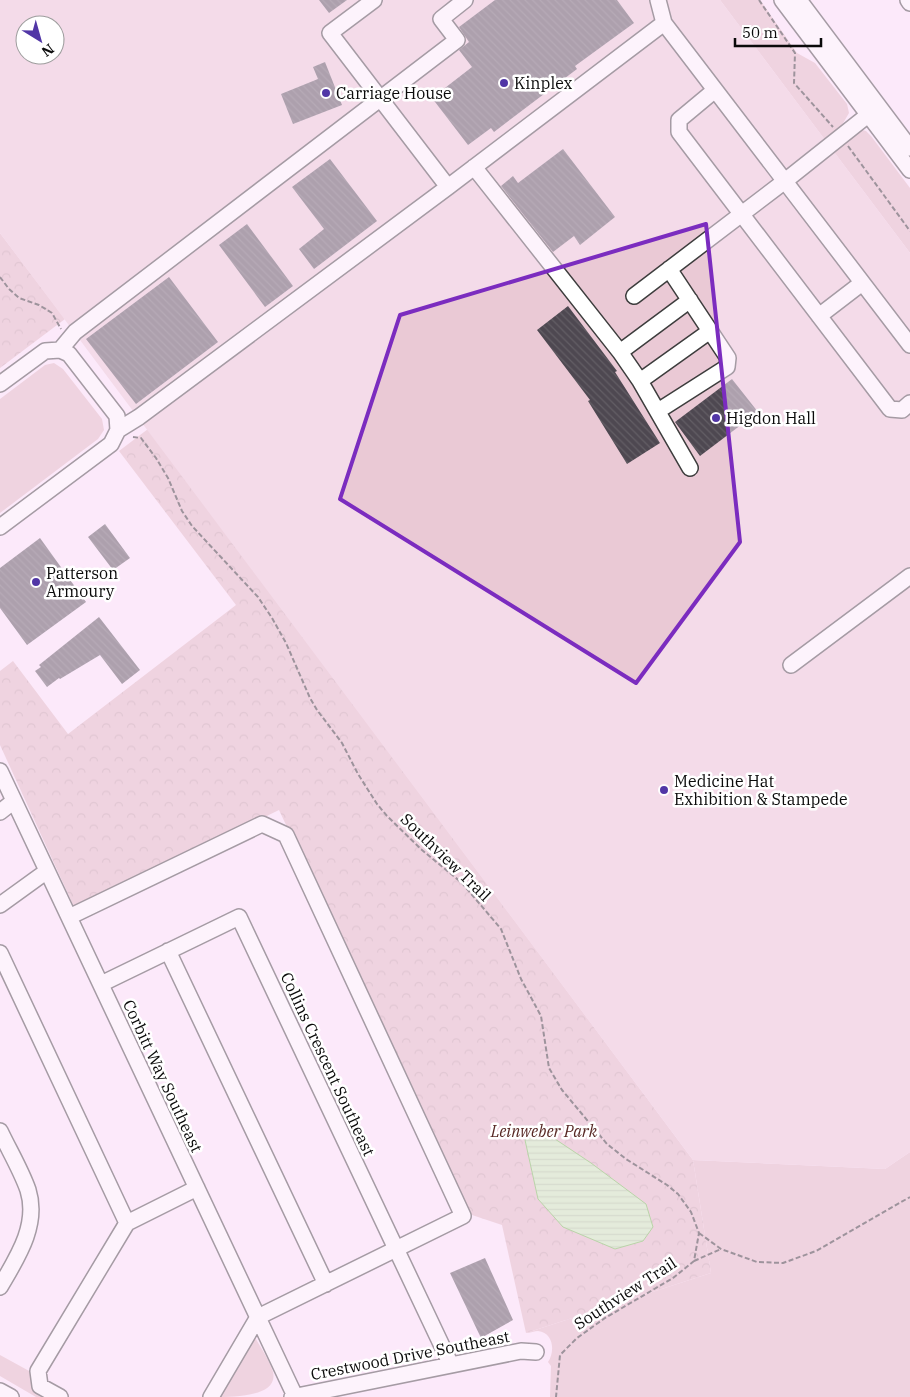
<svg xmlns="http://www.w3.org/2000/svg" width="910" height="1397" font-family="'IBM Plex Serif',serif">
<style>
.grass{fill:#e1b8c1}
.park{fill:url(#park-crowns)}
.pitch{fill:#eac9d5;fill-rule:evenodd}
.water{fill:url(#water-rules);stroke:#69ba46}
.building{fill:url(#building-back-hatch)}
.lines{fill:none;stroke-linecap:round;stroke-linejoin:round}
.minor-casing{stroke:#3d3d3d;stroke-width:18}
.path{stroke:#2c2c2c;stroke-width:2;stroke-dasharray:5 2.5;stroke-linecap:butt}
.minor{stroke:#fff;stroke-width:15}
.marked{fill:none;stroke:#7b2cbf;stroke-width:4;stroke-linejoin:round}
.poi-dot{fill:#5136a6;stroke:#fff;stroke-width:2}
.labels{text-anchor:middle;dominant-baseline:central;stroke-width:5;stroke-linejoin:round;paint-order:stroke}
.poi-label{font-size:16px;fill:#0a0a0a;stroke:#fff;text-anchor:start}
.street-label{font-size:16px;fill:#0a0a0a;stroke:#fff}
.park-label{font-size:16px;font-style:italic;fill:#572824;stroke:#fff}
</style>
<defs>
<pattern id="park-crowns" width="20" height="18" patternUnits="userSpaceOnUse" patternTransform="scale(1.25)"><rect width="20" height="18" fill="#e1b8c1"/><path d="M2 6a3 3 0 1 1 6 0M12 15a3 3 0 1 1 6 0" fill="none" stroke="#c09da4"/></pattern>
<pattern id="water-rules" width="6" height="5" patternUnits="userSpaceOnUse" patternTransform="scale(1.25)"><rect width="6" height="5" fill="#c7edb5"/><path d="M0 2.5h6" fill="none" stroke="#aaca9a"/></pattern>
<pattern id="building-back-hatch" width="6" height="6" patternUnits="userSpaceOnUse" patternTransform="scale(1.25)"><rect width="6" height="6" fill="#4e4851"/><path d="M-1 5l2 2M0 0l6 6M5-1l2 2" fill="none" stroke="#635e65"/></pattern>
</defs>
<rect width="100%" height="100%" fill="#fce9fa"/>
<path class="grass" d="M720 0H760L797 53 815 63 847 104 849 113 842 125 825 140Z
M859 129 866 131 871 136 910 188V253L831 148Z
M54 363 63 369 102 419 104 430 98 439 0 513V399L45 365Z
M910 1152V1397H550L551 1366 548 1362C555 1352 554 1333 538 1331 535 1331 530 1333 526 1333L711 1273 693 1160 885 1169Z
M253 1334C259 1345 270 1361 273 1372 279 1397 232 1397 217 1397Z
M0 1355 31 1372 49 1397H36L0 1376Z"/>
<path class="park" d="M0 233 65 319 0 368Z
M148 429 693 1160 711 1273 526 1333 502 1225 469 1214 279 810 75 909 0 745V671L13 661 68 734 236 605 119 451Z"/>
<path class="pitch" d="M0 0H720L910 253V1152L885 1169 693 1160 0 233ZM25 25H55V55H25Z"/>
<path class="water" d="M540 1129 591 1163 646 1204 653 1227 643 1241 615 1249 563 1227 538 1199 525 1140Z"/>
<path class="building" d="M319 0H347L329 13Z
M495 0H617L634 23 575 66 577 69 494 132 491 128 468 145 432 98 472 67 459 50 469 42 459 27Z
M325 62 342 105 293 124 281 94 318 79 313 67Z
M563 149 615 217 580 245 574 236 553 252 501 186 513 176 518 183Z
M330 159 377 221 314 269 299 249 324 229 292 187Z
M247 224 293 286 265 307 219 245Z
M169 277 218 342 136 404 86 339Z
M568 306 617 371 615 372 660 443 627 464 588 401 590 400 537 330Z
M732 379 758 412 700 456 675 422Z
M105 524 130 558 113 570 88 537Z
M40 538 86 602 27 645 0 608V568Z
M99 617 140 670 122 684 100 655 60 679 59 678 47 687 35 671 41 667 39 665Z
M485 1258 513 1320 481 1338 450 1273Z"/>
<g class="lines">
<g class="minor-casing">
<path id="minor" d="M374 0 330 33 448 187
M658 0 664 23 910 345
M782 0 910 170
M799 0 910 148
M908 0 910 3
M715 90 679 120V132L890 409 902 410 910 403
M474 167 620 352 640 381 690 468
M634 296 785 181 868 115
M819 316 862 283
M60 350 75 332 457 40 441 19 465 0
M620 352 690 300
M640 381 710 331
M0 384 45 351 60 350 69 354 117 416 118 430 111 444 0 527
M658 411 727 367 728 358 669 269
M118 430 139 417 448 187 664 23
M791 665 910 576
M0 771 295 1396
M0 812 14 801
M0 905 47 871
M69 917 262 824 286 835 463 1216 258 1317 211 1397
M168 951 326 1284
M0 953 127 1223
M101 984 239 917 451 1365
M0 1131C9 1150 21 1170 28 1190 39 1225 17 1258 0 1287
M0 1391 11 1397
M60 1397 40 1386 38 1371 127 1223 197 1188
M292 1397 521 1351 536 1352"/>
</g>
<path class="path" d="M759 0 795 53 794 83 833 127
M848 146 910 231
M0 277 9 289 19 298 39 305 52 313 61 329
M133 437 141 438 156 458 168 478 182 511 192 526 258 597 272 618 286 643 310 698 317 710 342 743 358 774 377 804 387 816 422 850 462 883 501 929 521 979 541 1016 549 1068 562 1090 607 1144 626 1159 667 1185 678 1194 691 1212 699 1233 694 1261 673 1278 605 1318 577 1338 560 1355 556 1397
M699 1233 721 1249 757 1262 783 1263 816 1251 910 1197
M694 1261 721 1249"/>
<use href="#minor" class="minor"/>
</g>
<path d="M0 0H910V1397H0ZM706 224 740 542 636 683 340 499 400 315Z" fill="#fce9fa" fill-opacity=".55" fill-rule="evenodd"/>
<path class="marked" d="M706 224 740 542 636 683 340 499 400 315Z"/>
<g class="poi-dot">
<circle cx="504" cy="83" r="5"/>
<circle cx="326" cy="93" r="5"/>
<circle cx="716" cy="418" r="5"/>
<circle cx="36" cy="582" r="5"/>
<circle cx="664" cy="790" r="5"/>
</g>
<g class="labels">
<g class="poi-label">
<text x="514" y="83">Kinplex</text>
<text x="336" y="93">Carriage House</text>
<text x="726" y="418">Higdon Hall</text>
<text x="46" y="573">Patterson<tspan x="46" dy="18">Armoury</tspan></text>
<text x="674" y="781">Medicine Hat<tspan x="674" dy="18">Exhibition &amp; Stampede</tspan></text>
</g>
<g class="street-label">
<text transform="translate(446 857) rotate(44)">Southview Trail</text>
<text transform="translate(328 1064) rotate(65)">Collins Crescent Southeast</text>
<text transform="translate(163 1076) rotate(65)">Corbitt Way Southeast</text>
<text transform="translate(625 1293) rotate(-33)">Southview Trail</text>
<text transform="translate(410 1355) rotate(-11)">Crestwood Drive Southeast</text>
</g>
<g class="park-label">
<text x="544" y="1131">Leinweber Park</text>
</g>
</g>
<g transform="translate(40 40) rotate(143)"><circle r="24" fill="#ffffff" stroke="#9d9d9d"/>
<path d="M0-4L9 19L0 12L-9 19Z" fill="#5136a6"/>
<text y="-8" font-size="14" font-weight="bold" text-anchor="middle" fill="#0a0a0a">N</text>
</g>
<path d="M735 38v8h86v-8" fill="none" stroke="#0a0a0a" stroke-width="2.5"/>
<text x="742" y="38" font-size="15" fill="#0a0a0a" stroke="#ffffff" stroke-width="4" paint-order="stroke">50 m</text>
</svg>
